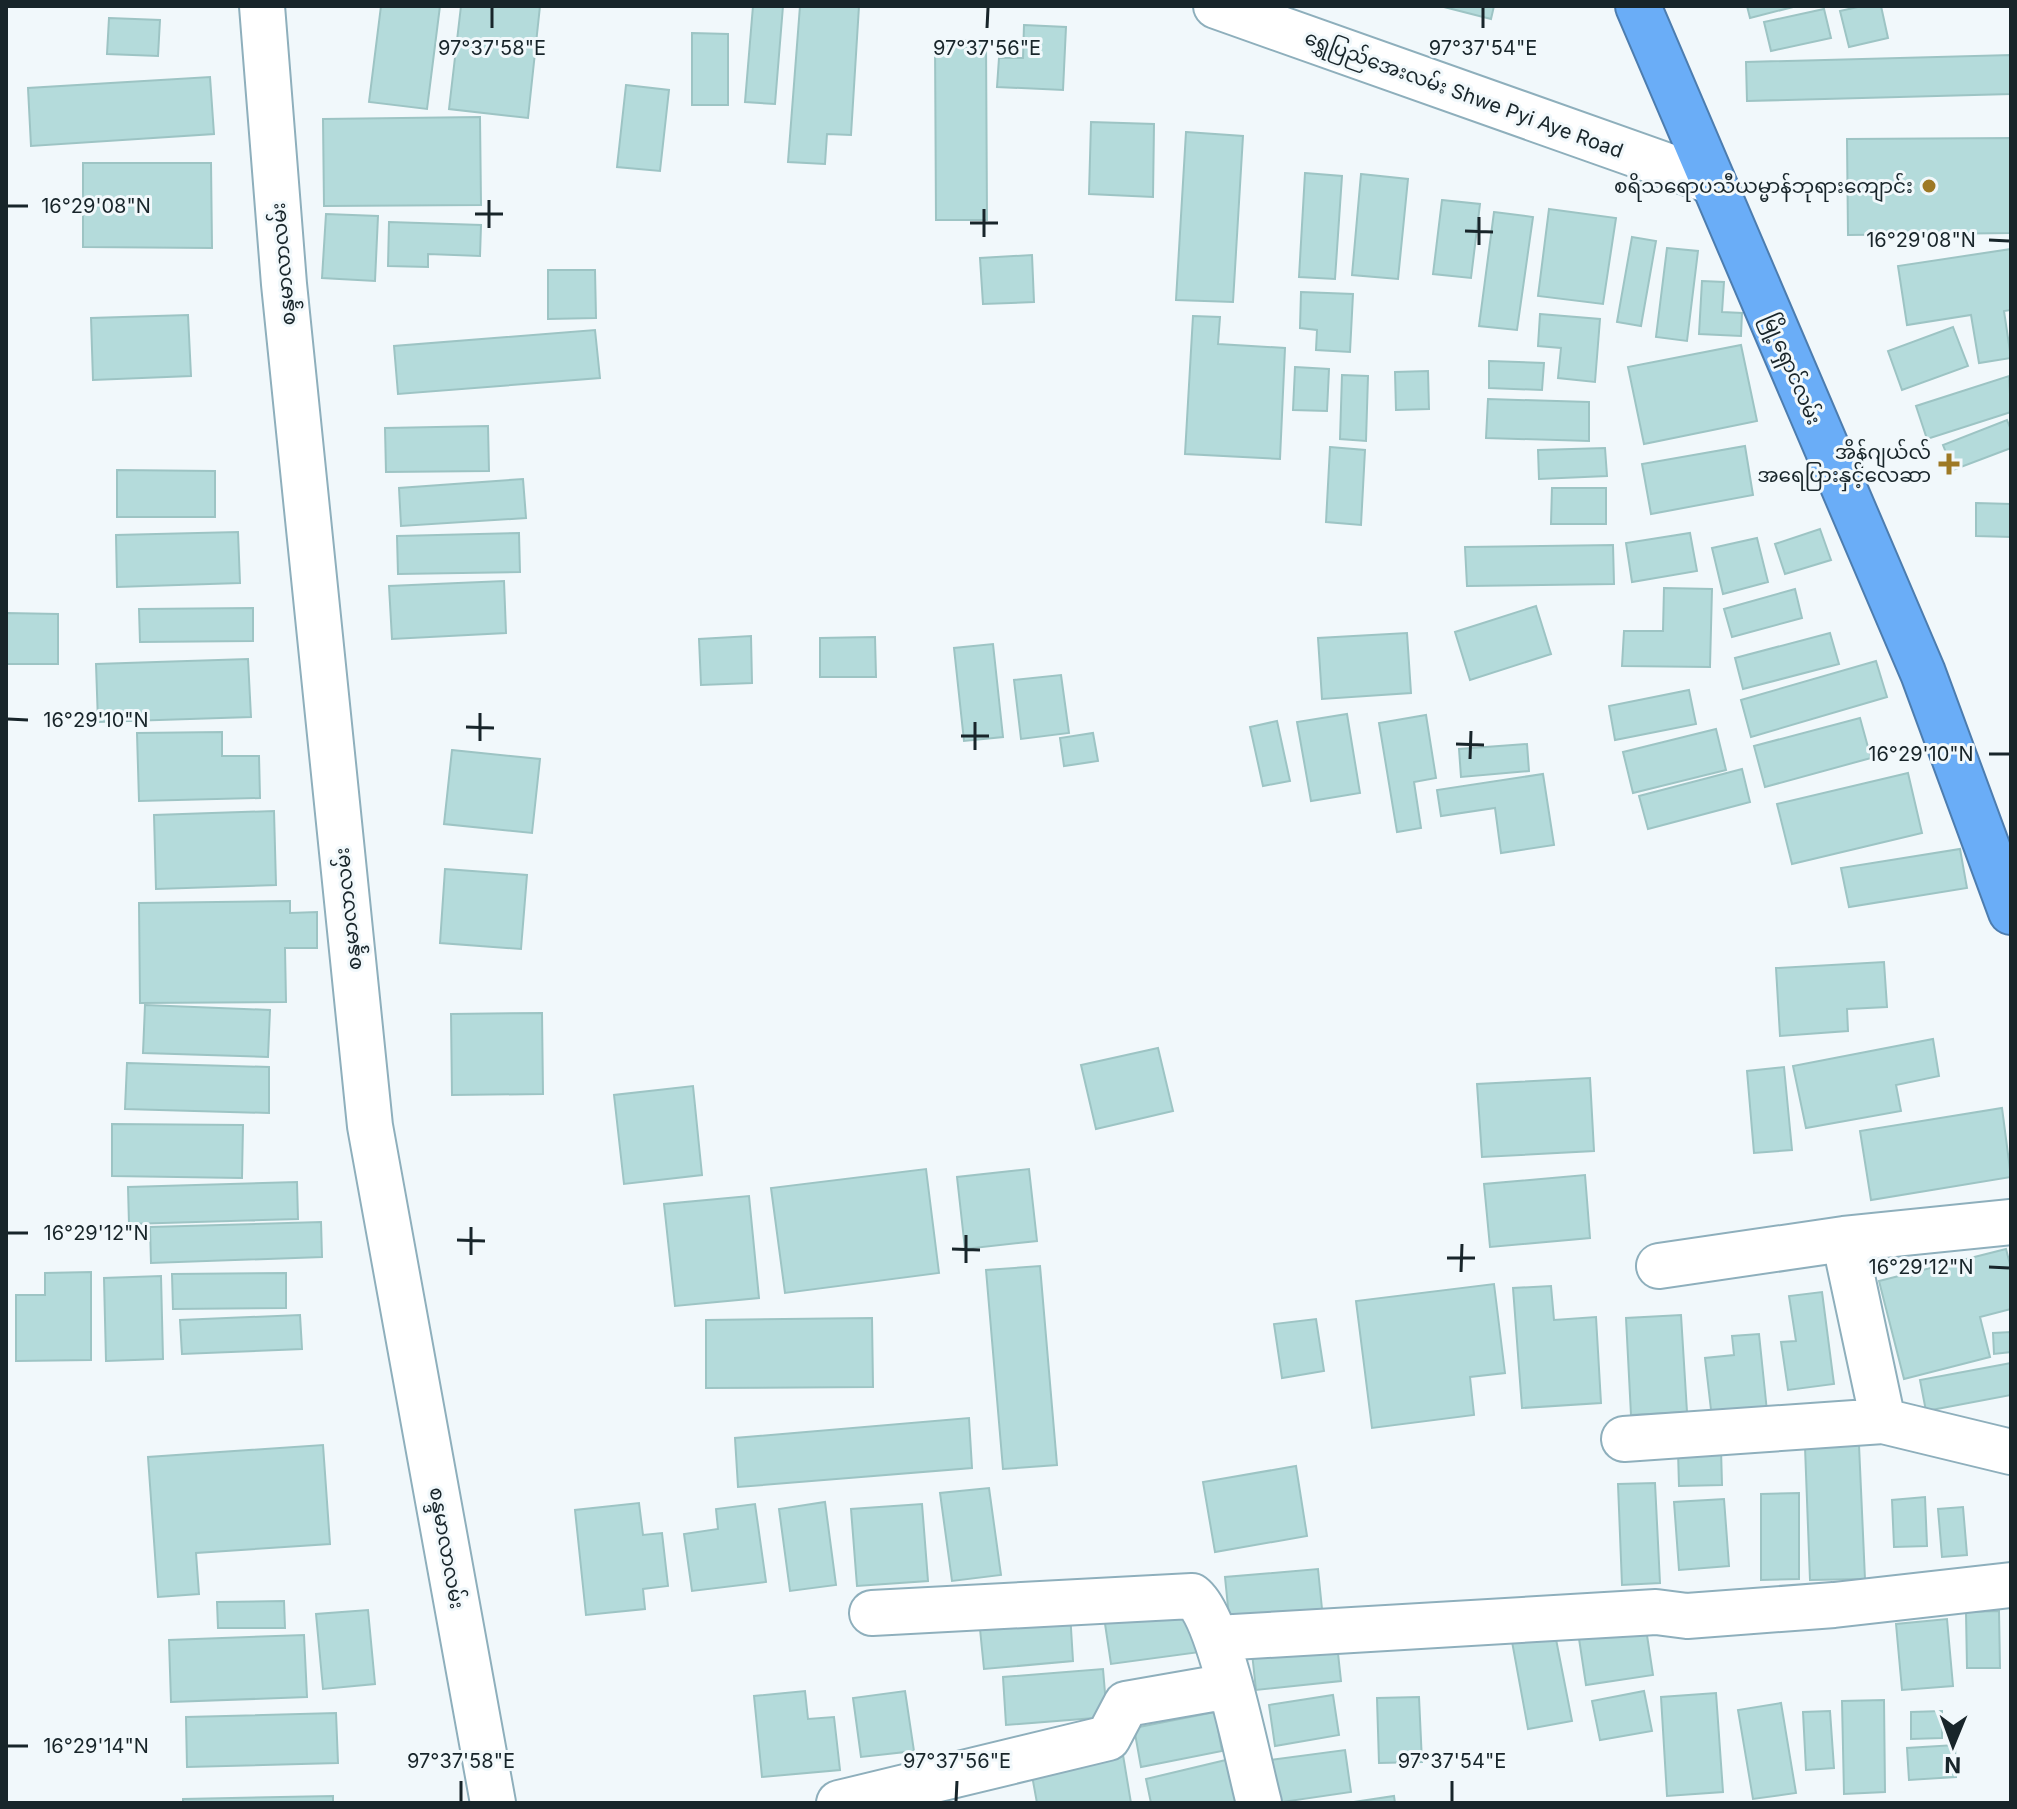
<svg xmlns="http://www.w3.org/2000/svg" width="2017" height="1809" font-family="Inter,'Noto Sans Myanmar',sans-serif">
<style>
.building{fill:#b4dbdb;stroke:#9dc4c4;stroke-width:2}
.lines{fill:none;stroke-linecap:round;stroke-linejoin:round}
.street-casing{stroke:#8eafbc;stroke-width:48}
.highway-casing{stroke:#4d7daf;stroke-width:48}
.street{stroke:#fff;stroke-width:44}
.highway{stroke:#6aadf7;stroke-width:44}
.ticks{fill:none;stroke:#18252a;stroke-width:3}
.poi-dot{fill:#9d7925;stroke:#f1f8fb;stroke-width:3}
.labels{text-anchor:middle;dominant-baseline:central;stroke-width:6;stroke-linejoin:round;paint-order:stroke}
.street-label{font-size:20px;fill:#18252a;stroke:#f1f8fb}
.poi-label{font-size:20px;fill:#18252a;stroke:#f1f8fb;text-anchor:end}
.ticks-label{font-size:20px;text-anchor:middle;fill:#18252a;stroke:#f1f8fb;stroke-width:6;stroke-linejoin:round;paint-order:stroke}
</style>
<rect width="100%" height="100%" fill="#f1f8fb"/>
<path class="building" d="M381 6H440L427 109 369 102Z
M461 6H540L528 118 449 109Z
M753 6H783L775 104 745 102Z
M800 6H859L851 135 827 134 825 164 788 162Z
M1440 6H1494L1491 19Z
M1747 6H1797L1750 18Z
M1862 6H1881L1888 38 1849 47 1840 11Z
M1824 9 1831 38 1771 51 1764 22Z
M109 18 160 20 158 56 107 54Z
M1024 25 1066 27 1063 90 997 87 999 58H1023Z
M692 33 728 34V105H692Z
M935 40H986L987 220H936Z
M2011 55V94L1747 101 1746 62Z
M210 77 214 134 31 146 28 88Z
M626 85 669 90 660 171 617 167Z
M480 117 481 205 324 206 323 119Z
M1091 122 1154 124 1153 197 1089 194Z
M1186 132 1243 136 1233 302 1176 300Z
M2011 138V233L1848 235 1847 139Z
M83 163H211L212 248 83 247Z
M1305 173 1342 176 1335 279 1299 277Z
M1361 174 1408 179 1398 279 1352 275Z
M1442 200 1480 204 1471 278 1433 274Z
M1549 209 1616 218 1603 304 1538 296Z
M1494 212 1533 217 1517 330 1479 326Z
M326 214 378 216 375 281 322 278Z
M389 222 481 225 480 256 428 254V267L388 266Z
M1632 237 1656 241 1641 326 1617 322Z
M1667 248 1698 251 1687 341 1656 337Z
M2011 249V310L2004 311 2011 358 1979 363 1971 315 1907 325 1898 266Z
M1032 255 1034 302 983 304 980 258Z
M548 270H595L596 318 548 319Z
M1702 281 1724 282 1722 312 1742 313 1741 336 1699 334Z
M1301 292 1353 294 1350 352 1316 350 1317 330 1300 328Z
M1540 314 1600 319 1595 382 1558 378 1561 348 1538 346Z
M188 315 191 376 93 380 91 318Z
M1193 316 1220 317 1218 344 1285 348 1280 459 1185 454Z
M1953 327 1968 366 1902 390 1888 351Z
M595 330 600 378 398 394 394 346Z
M1741 345 1757 421 1644 444 1628 367Z
M1489 361 1544 363 1542 390 1489 388Z
M1295 367 1329 369 1327 411 1293 410Z
M1428 371 1429 409 1396 410 1395 372Z
M1342 375 1368 376 1366 441 1340 439Z
M2009 376 2011 412 1927 439 1916 406Z
M1488 399 1589 402V441L1486 438Z
M2007 420 2011 430V448L1953 470 1943 445Z
M488 426 489 471 386 472 385 428Z
M1745 446 1753 495 1651 514 1642 464Z
M1330 447 1365 450 1361 525 1326 522Z
M1605 448 1607 476 1539 479 1538 450Z
M117 470 215 471V517H117Z
M523 479 526 518 401 526 399 488Z
M1552 488H1606V524H1551Z
M1976 503 2011 504V537L1976 536Z
M1820 529 1831 560 1785 574 1775 544Z
M238 532 240 583 117 587 116 535Z
M519 533 520 572 398 574 397 536Z
M1690 533 1697 571 1632 582 1626 543Z
M1757 538 1768 582 1723 594 1712 548Z
M1613 545 1614 584 1467 586 1465 547Z
M504 581 506 633 392 639 389 586Z
M1664 588 1712 589 1710 667 1622 666 1624 631H1663Z
M1795 589 1802 618 1732 637 1724 609Z
M1536 606 1551 654 1470 680 1455 632Z
M253 608V641L140 642 139 609Z
M6 613 58 614V664H6Z
M1407 633 1411 693 1322 699 1318 638Z
M1830 633 1839 664 1743 689 1735 658Z
M751 636 752 683 701 685 699 639Z
M875 637 876 677H820V638Z
M993 644 1003 737 964 741 954 648Z
M248 659 251 717 98 722 96 664Z
M1876 661 1887 697 1751 737 1741 700Z
M1061 675 1069 733 1021 739 1014 680Z
M1689 690 1696 724 1615 740 1609 706Z
M1347 714 1360 793 1311 801 1297 722Z
M1426 715 1436 778 1414 782 1421 828 1397 832 1379 723Z
M1860 718 1871 758 1765 787 1754 746Z
M1277 721 1290 781 1263 786 1250 727Z
M1716 729 1726 770 1633 793 1623 752Z
M222 732V756H259L260 798 139 801 137 733Z
M1093 733 1098 761 1064 766 1060 738Z
M1527 744 1529 771 1461 777 1459 749Z
M452 750 540 759 532 833 444 824Z
M1742 769 1750 802 1648 829 1639 796Z
M1908 773 1922 833 1792 864 1777 804Z
M1543 774 1554 845 1501 853 1495 808 1441 816 1437 790Z
M274 811 276 885 156 889 154 815Z
M1960 849 1967 888 1849 907 1841 868Z
M445 869 527 875 521 949 440 943Z
M290 901V913L317 912V948H285L286 1002 140 1003 139 903Z
M1884 962 1887 1007 1847 1009 1848 1031 1780 1036 1776 968Z
M145 1005 270 1010 268 1057 143 1053Z
M542 1013 543 1094 452 1095 451 1014Z
M1933 1039 1939 1076 1896 1085 1901 1111 1806 1128 1793 1066Z
M1158 1048 1173 1111 1096 1129 1081 1065Z
M127 1063 269 1067V1113L125 1109Z
M1784 1067 1792 1150 1754 1153 1747 1071Z
M1590 1078 1594 1151 1482 1157 1477 1084Z
M693 1086 702 1175 624 1184 614 1095Z
M2002 1108 2011 1177 1871 1200 1860 1131Z
M112 1124 243 1125 242 1178 112 1176Z
M926 1169 939 1273 785 1293 771 1188Z
M1029 1169 1037 1241 965 1249 957 1177Z
M1585 1175 1590 1238 1490 1247 1484 1184Z
M297 1182 298 1219 129 1224 128 1187Z
M749 1196 759 1298 675 1306 664 1204Z
M321 1222 322 1257 151 1263 150 1227Z
M2006 1249 2011 1268V1309L1980 1317 1990 1357 1904 1379 1879 1281Z
M1040 1266 1057 1465 1003 1469 986 1270Z
M91 1272V1360L16 1361V1295H45V1273Z
M286 1273V1308L173 1309 172 1274Z
M161 1276 163 1359 106 1361 104 1278Z
M1494 1284 1505 1373 1470 1377 1474 1415 1372 1428 1356 1301Z
M1551 1286 1554 1320 1596 1317 1601 1403 1522 1408 1513 1288Z
M1822 1292 1834 1384 1788 1390 1781 1342 1796 1341 1789 1296Z
M300 1315 302 1349 182 1354 180 1320Z
M1681 1315 1687 1412 1631 1415 1626 1318Z
M872 1318 873 1387 706 1388V1320Z
M1316 1319 1324 1371 1282 1378 1274 1324Z
M2011 1332V1352L1994 1354 1993 1333Z
M1759 1334 1768 1421 1713 1427 1705 1358 1734 1355 1732 1336Z
M2011 1363V1395L1926 1411 1920 1380Z
M969 1418 972 1468 738 1487 735 1438Z
M323 1445 330 1544 196 1553 199 1594 158 1597 148 1457Z
M1859 1445 1865 1579 1810 1580 1805 1447Z
M1721 1449 1722 1485 1679 1486 1678 1451Z
M1296 1466 1307 1536 1215 1552 1203 1482Z
M1655 1483 1660 1583 1622 1585 1618 1484Z
M989 1488 1001 1575 952 1581 940 1493Z
M1799 1493V1579L1761 1580V1494Z
M1925 1497 1927 1546 1894 1547 1892 1500Z
M1724 1499 1729 1566 1679 1570 1674 1502Z
M825 1502 836 1585 790 1591 779 1509Z
M639 1503 643 1535 662 1533 668 1586 643 1589 645 1609 586 1615 575 1510Z
M755 1504 766 1582 692 1591 684 1534 718 1529 716 1509Z
M922 1504 928 1581 857 1586 851 1509Z
M1963 1507 1967 1555 1942 1557 1938 1509Z
M1318 1569 1322 1609 1229 1617 1225 1577Z
M284 1601 285 1628H218L217 1602Z
M1194 1605 1200 1652 1111 1664 1104 1617Z
M368 1610 375 1684 323 1689 316 1614Z
M1999 1611 2000 1668H1967L1966 1612Z
M1070 1612 1073 1661 984 1669 979 1619Z
M1947 1619 1953 1686 1902 1690 1896 1624Z
M1645 1622 1653 1675 1586 1685 1578 1632Z
M1554 1629 1572 1721 1528 1729 1511 1636Z
M304 1635 307 1697 171 1702 169 1640Z
M1337 1644 1341 1681 1256 1690 1252 1653Z
M1103 1669 1107 1717 1006 1725 1003 1677Z
M805 1691 808 1719 834 1717 840 1770 762 1777 754 1696Z
M905 1691 914 1751 861 1757 853 1698Z
M1644 1691 1652 1731 1600 1740 1592 1701Z
M1716 1693 1723 1792 1667 1796 1661 1697Z
M1333 1695 1339 1735 1275 1746 1269 1705Z
M1419 1697 1422 1762 1379 1763 1377 1698Z
M1884 1700 1885 1792 1844 1794 1842 1701Z
M1781 1703 1796 1793 1753 1799 1738 1710Z
M1830 1711 1834 1768 1806 1770 1803 1712Z
M1942 1711V1738L1911 1739V1712Z
M1215 1712 1222 1751 1141 1767 1134 1728Z
M336 1713 338 1763 187 1767 186 1717Z
M1955 1745 1956 1777 1909 1780 1907 1748Z
M1345 1750 1351 1792 1276 1803 1263 1761Z
M1123 1755 1131 1803H1037L1031 1770Z
M1230 1759 1240 1802 1151 1803 1146 1779Z
M333 1796V1803H183V1799Z
M1394 1796 1395 1803H1347Z"/>
<g class="lines">
<g class="street-casing">
<path id="street" d="M262 6 284 284 370 1126 493 1803
M1216 6 1713 182
M1844 1239 1883 1421
M1659 1266 1844 1239 2011 1222
M1624 1439 1883 1421 2011 1452
M872 1613 1192 1596C1221 1618 1248 1762 1259 1803
M1217 1638 1656 1612 1687 1616 1834 1605 2011 1585
M839 1803 1108 1738 1126 1704 1229 1686"/>
</g>
<g class="highway-casing">
<path id="highway" d="M1638 6 1923 673 2011 912"/>
</g>
<use href="#street" class="street"/>
<use href="#highway" class="highway"/>
</g>
<path class="ticks" d="M492 28V8M987 28 988 8M1483 28V8M8 206H28M475 214H503M970 223H998M489 228V200M1465 231 1493 232M984 237V209M1989 240 2009 241M1479 245V217M8 719 28 720M466 727 494 728M961 736H989M480 741V713M1456 744 1484 745M975 750V722M1989 754H2009M1470 759 1471 731M8 1233H28M457 1240 485 1241M952 1249 980 1250M471 1255V1227M1447 1258H1475M966 1263V1235M1989 1267 2009 1268M1461 1272 1462 1244M8 1746H28M461 1801V1781M956 1801 957 1781M1452 1801V1781"/>
<g class="poi-dot">
<circle cx="1929" cy="186" r="8"/>
<path d="M1945 452h8v8h8v8h-8v8h-8v-8h-8v-8h8z"/>
</g>
<g class="labels">
<g class="street-label">
<text transform="translate(1464 94) rotate(20)">ရွှေပြည်အေးလမ်း Shwe Pyi Aye Road</text>
<text transform="translate(283 264) rotate(-95)">စန္ဒမာလာလမ်း</text>
<text transform="translate(1792 369) rotate(67)">မြို့ရှောင်လမ်း</text>
<text transform="translate(348 909) rotate(-96)">စန္ဒမာလာလမ်း</text>
<text transform="translate(447 1548) rotate(80)">စန္ဒမာလာလမ်း</text>
</g>
<g class="poi-label">
<text x="1913" y="186">စရိသရောပသီယမ္မာန်ဘုရားကျောင်း</text>
<text x="1931" y="452">အိန်ဂျယ်လ်<tspan x="1931" dy="23">အရေပြားနှင့်လေဆာ</tspan></text>
</g>
</g>
<g class="ticks-label">
<text x="492" y="55">97°37'58"E</text>
<text x="987" y="55">97°37'56"E</text>
<text x="1483" y="55">97°37'54"E</text>
<text x="96" y="213">16°29'08"N</text>
<text x="1921" y="247">16°29'08"N</text>
<text x="96" y="727">16°29'10"N</text>
<text x="1921" y="761">16°29'10"N</text>
<text x="96" y="1240">16°29'12"N</text>
<text x="1921" y="1274">16°29'12"N</text>
<text x="96" y="1753">16°29'14"N</text>
<text x="461" y="1768">97°37'58"E</text>
<text x="957" y="1768">97°37'56"E</text>
<text x="1452" y="1768">97°37'54"E</text>
</g>
<rect width="2017" height="1809" fill="none" stroke="#18252a" stroke-width="16"/>
<g transform="translate(1953 1745) rotate(181)" stroke="#f1f8fb" stroke-width="6" paint-order="stroke">
<path d="M0-6L14 30L0 20L-14 30Z" fill="#18252a"/>
<text y="-12" font-size="22" font-weight="bold" text-anchor="middle" fill="#18252a">N</text>
</g>
</svg>
